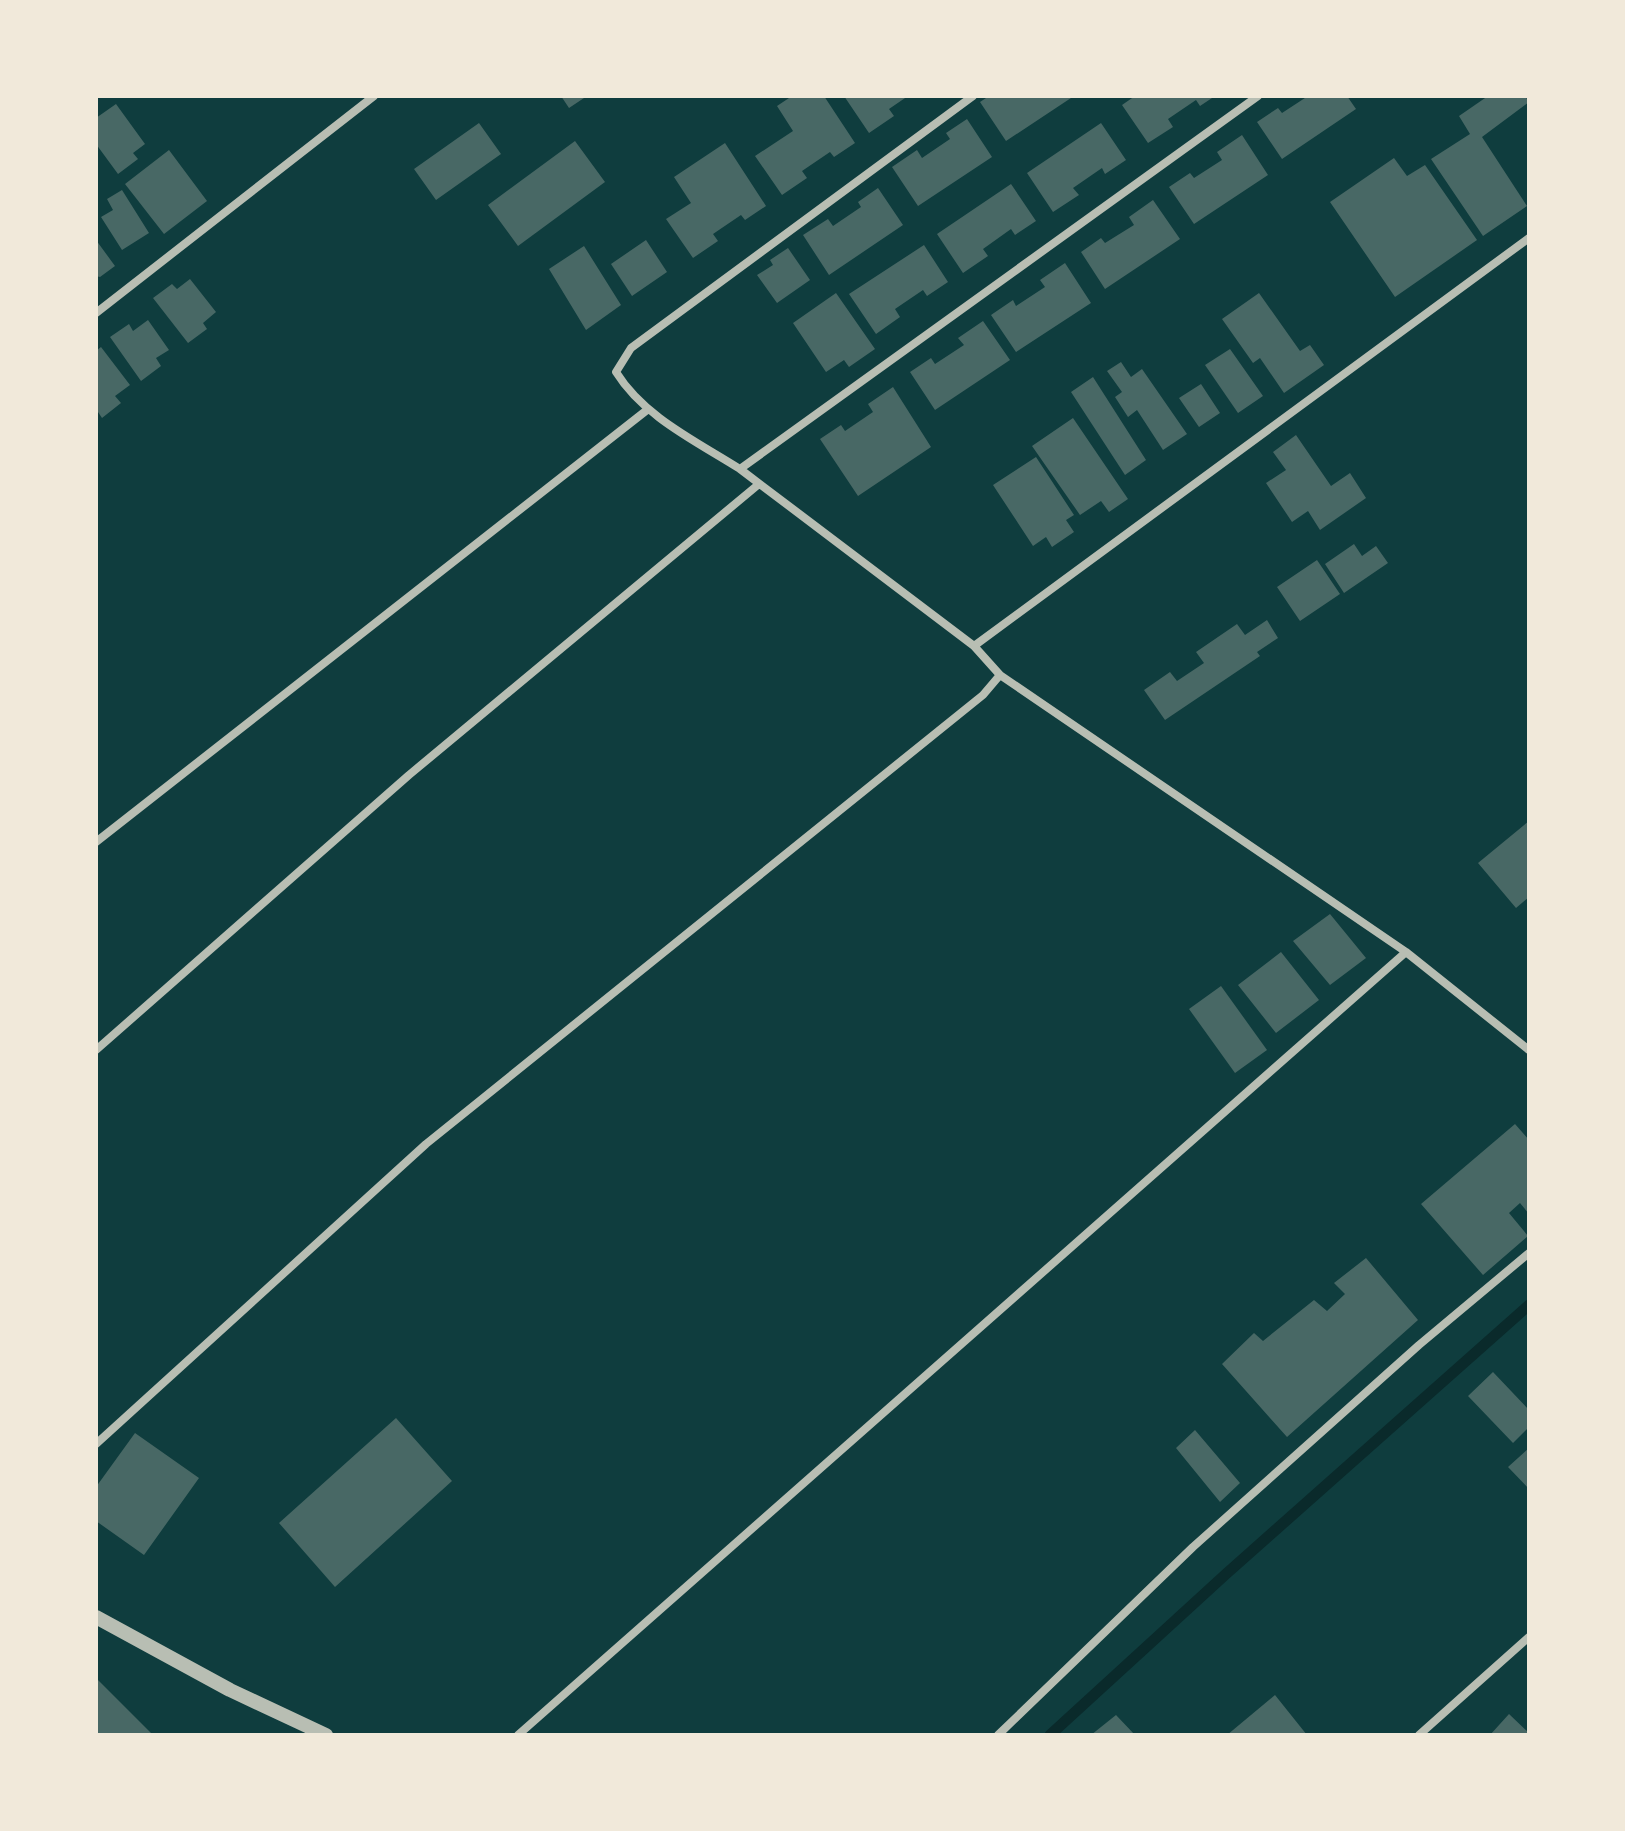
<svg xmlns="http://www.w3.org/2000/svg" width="1625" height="1831" font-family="'Varela Round',sans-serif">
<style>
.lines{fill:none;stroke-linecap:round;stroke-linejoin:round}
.stream{stroke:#0a2a2b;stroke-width:11}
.building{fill:#486865}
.minor{stroke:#b8beb3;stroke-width:8}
.tertiary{stroke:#b8beb3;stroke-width:14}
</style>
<rect width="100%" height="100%" fill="#0f3d3e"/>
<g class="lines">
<path class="stream" d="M1050 1735 1226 1574 1529 1305"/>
</g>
<path class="building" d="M561 96H587L569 108Z
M792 96H824L855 143 834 157 830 152 802 171 807 178 782 195 755 156 793 131 777 106Z
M844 96H908L889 109 894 116 869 133Z
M989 96H1074L1006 141 980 102Z
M1135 96H1215L1200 106 1196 100 1168 119 1173 127 1148 143 1122 105Z
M1308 96H1347L1356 109 1282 159 1257 122 1278 108 1282 113Z
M1488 96H1525L1529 102 1482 137 1527 206 1483 236 1431 159 1470 134 1459 116Z
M116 104 145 144 133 153 138 159 118 174 96 144V118Z
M967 119 992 157 918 206 892 167 917 150 922 158 950 139 946 133Z
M479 123 501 154 436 200 414 169Z
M1101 123 1126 160 1105 174 1102 168 1073 188 1079 195 1053 212 1027 173Z
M1242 135 1268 175 1194 224 1169 187 1190 173 1194 178 1222 160 1217 152Z
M575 141 605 182 518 246 488 205Z
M725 143 766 206 745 220 741 215 713 234 718 241 693 258 666 219 691 203 674 177Z
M169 150 207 201 164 234 125 184Z
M1394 158 1407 176 1425 165 1477 240 1395 297 1330 202Z
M1011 184 1036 221 1015 235 1011 229 983 249 988 256 963 273 937 234Z
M878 188 903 225 829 275 803 235 828 219 833 226 861 207 858 202Z
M122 190 149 233 122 250 101 217 113 210 107 199Z
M1153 200 1180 239 1105 289 1081 252 1101 238 1105 243 1134 225 1129 217Z
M96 240 115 266 100 277 96 276Z
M646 240 667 272 632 296 611 264Z
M924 245 948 282 927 296 923 290 895 309 900 317 876 334 849 294Z
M584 246 621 305 586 330 549 269Z
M788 248 810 280 777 303 757 275 773 265 770 260Z
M1065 263 1091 303 1016 352 991 315 1013 300 1016 306 1045 287 1040 280Z
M190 279 216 312 203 323 207 329 188 343 153 298 172 284 177 289Z
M836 293 875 349 849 367 844 360 826 372 793 323Z
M1259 293 1300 351 1310 345 1324 365 1284 393 1260 358 1253 363 1222 319Z
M148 320 169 350 156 358 161 366 141 381 110 337 129 324 133 331Z
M983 321 1010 360 935 410 910 372 931 358 935 364 964 345 958 338Z
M101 347 130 385 115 396 121 403 102 418 96 409V351Z
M1230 349 1263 396 1238 413 1205 365Z
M1121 362 1131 377 1142 369 1187 434 1163 450 1137 410 1128 417 1115 397 1122 392 1107 371Z
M1093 377 1146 460 1125 475 1071 392Z
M1201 384 1220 413 1199 427 1179 398Z
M893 387 931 447 858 496 820 439 841 425 845 431 873 412 868 404Z
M1073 418 1128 499 1109 512 1101 501 1080 515 1032 446Z
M1296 435 1331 486 1350 473 1366 498 1320 530 1308 511 1292 522 1266 483 1286 470 1273 452Z
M1036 457 1074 515 1066 520 1074 532 1052 547 1046 537 1033 546 993 485Z
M1354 544 1362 556 1376 546 1388 563 1344 593 1325 564Z
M1317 560 1340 594 1300 621 1277 587Z
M1267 620 1278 638 1257 652 1260 656 1165 720 1144 690 1170 672 1177 681 1204 663 1196 652 1237 624 1245 635Z
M1529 821V897L1516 908 1478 863Z
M1330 914 1366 958 1330 985 1293 941Z
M1281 952 1319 1000 1276 1033 1238 985Z
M1221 986 1267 1050 1235 1073 1189 1009Z
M1515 1124 1529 1140V1214L1520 1203 1509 1213 1528 1236 1483 1275 1421 1204Z
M1366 1258 1418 1320 1287 1437 1222 1364 1254 1333 1263 1341 1314 1300 1327 1311 1345 1294 1334 1283Z
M1493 1372 1529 1410V1427L1513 1443 1468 1396Z
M396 1418 452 1481 335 1587 279 1523Z
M1195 1430 1240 1483 1220 1502 1176 1448Z
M135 1433 199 1478 144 1555 96 1521V1487Z
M1529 1448V1489L1508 1467Z
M96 1678 153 1735H96Z
M1275 1695 1307 1735H1227Z
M1509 1714 1529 1733V1735H1490Z
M1116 1715 1135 1735H1091Z"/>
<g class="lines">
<path class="minor" d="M96 313 374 96
M740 469C696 441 644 417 616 372L631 348 973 96
M974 646 1529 238
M96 842 647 410
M1406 952 1529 1050
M96 1050 409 775 759 484
M96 1444 426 1144 983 695 1000 675 974 646 740 469 1258 96
M518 1735 1406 952 1000 675
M998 1735 1193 1547 1419 1345 1529 1253
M1419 1735 1529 1637"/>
<path class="tertiary" d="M96 1617 230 1690 326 1735"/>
</g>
<rect width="1625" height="1831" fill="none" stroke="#f1e9da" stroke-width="196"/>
</svg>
